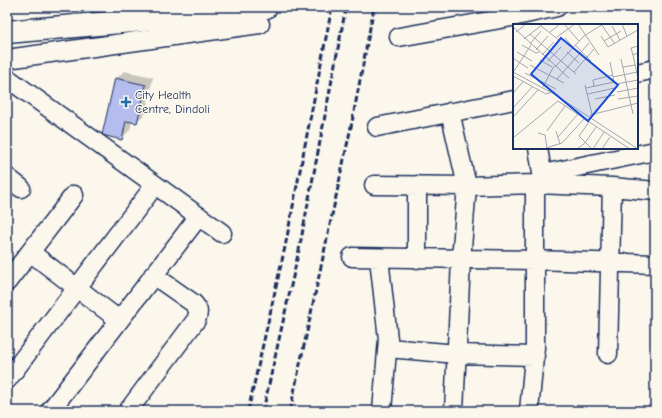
<svg xmlns="http://www.w3.org/2000/svg" width="662" height="418" font-family="'Comic Neue',sans-serif">
<style>
.shadow{fill:#0003}
.building{fill:#b5bdee;stroke:#1b2f5e}
.lines{fill:none;stroke-linecap:round;stroke-linejoin:round}
.street-casing{stroke:#1b2f5e;stroke-width:21}
.primary-casing{stroke:#1b2f5e;stroke-width:25}
.street{stroke:#fbf7ec;stroke-width:18}
.primary{stroke:#fbf7ec;stroke-width:22}
.rail{stroke:#1b2f5e;stroke-width:3;stroke-dasharray:6 3;stroke-linecap:butt}
.poi-dot{fill:#1f6fb2;stroke:#fbf7ec;stroke-width:1.5}
.labels{text-anchor:middle;dominant-baseline:central;stroke-width:3;stroke-linejoin:round;paint-order:stroke}
.poi-label{font-size:12px;fill:#1b2f5e;stroke:#fbf7ec;text-anchor:start}
.inset-road{fill:none;stroke:#a1a7b3;stroke-width:1}
.view{fill:#1d4ed8;fill-opacity:0.15;stroke:#1d4ed8;stroke-width:2}
.inset-edge{fill:none;stroke:#1b2f5e;stroke-width:2}
</style>
<rect width="100%" height="100%" fill="#fbf7ec"/>
<filter id="ink" filterUnits="userSpaceOnUse"><feTurbulence type="fractalNoise" baseFrequency=".025" numOctaves="2"/><feDisplacementMap in="SourceGraphic" scale="8" xChannelSelector="R" yChannelSelector="G"/><feConvolveMatrix kernelMatrix="1 2 1 2 8 2 1 2 1" color-interpolation-filters="sRGB"/></filter>
<g filter="url(#ink)">
<path class="shadow" d="M124 71 153 77 145 114 136 122 132 121 130 130 121 139 116 79Z"/>
<path class="building" d="M115 78 146 85 137 123 126 121 122 140 102 135Z"/>
<g class="lines">
<g class="street-casing">
<path id="street" d="M399 37 512 17 557 7
M7 59 260 24
M637 73 655 69
M10 80 222 233
M450 112 467 186 461 260 454 411
M377 127 514 100
M538 148 544 185
M543 174 655 151
M7 177 21 188
M374 185 467 186 535 184 612 187 655 191
M417 185V259
M30 252 119 320
M352 257 535 260 655 264
M379 258 388 339 382 411
M7 282 74 195
M388 348 457 354 535 356
M608 354 612 187
M7 380 155 185
M50 411 199 216
M128 411 196 320C199 313 199 309 193 303L153 275
M529 411 535 347V184"/>
</g>
<g class="primary-casing">
<path id="primary" d="M7 32 177 17 266 7"/>
</g>
<use href="#street" class="street"/>
<use href="#primary" class="primary"/>
<path class="rail" d="M248 411 285 247 332 7
M263 411 299 250 346 7
M290 411 352 122 374 7"/>
</g>
</g>
<path class="poi-dot" d="M124 96h4v4h4v4h-4v4h-4v-4h-4v-4h4z"/>
<g class="labels">
<g class="poi-label">
<text x="135" y="95">City Health<tspan x="135" dy="14">Centre, Dindoli</tspan></text>
</g>
</g>
<g transform="translate(513 24)">
<rect width="125" height="125" fill="#fbf7ec"/>
<path class="inset-road" d="M51 0 66 17M65 0 86 31M88 0 102 20M109 0 114 12M28 2 46 16M99 2 107 16M0 3 56 54M3 8 13 0M37 8 47 0M17 10 63 50M88 12 95 23 125 6M44 13 62 0M52 14 60 23M11 15 30 0M91 17 108 7M17 20 28 7M9 21 23 29 26 28M62 21 78 37M23 26 35 12M4 28 19 37M54 28 66 39M125 29 120 31 125 54M29 31 41 18M120 31 118 24 125 22M1 35 15 44M108 35 120 90M27 36 39 43M35 37 48 23M17 41 51 59M42 43 71 12 90 0M110 43 122 41M1 47 18 21M0 48 41 70 125 125M61 48 81 25M12 49 43 65M0 52 33 70 39 68M100 53 124 48M44 55 76 19M103 60 125 56M72 61 79 90M30 63 41 42M81 63 80 56 100 51M73 64 101 58 97 38M104 68 125 64M0 69 10 58M75 70 102 64M82 75 102 71M105 75 125 72M0 84 19 63M77 91 125 79M0 93 25 66M76 98 66 112 79 125M34 107 52 82M43 107 47 120M25 109 32 111 34 124M45 113 65 90M0 114 45 77 117 125M30 125 49 119 71 95M64 125 72 119 83 103M80 125 91 108M89 125 97 113"/>
<path class="view" d="M48 14 105 61 75 97 18 50Z"/>
<rect width="125" height="125" class="inset-edge"/>
</g>
<rect width="662" height="418" fill="none" stroke="#fbf7ec" stroke-width="24"/>
<rect x="12" y="12" width="638" height="394" fill="none" stroke="#1b2f5e" stroke-width="1.5" filter="url(#ink)"/>
</svg>
